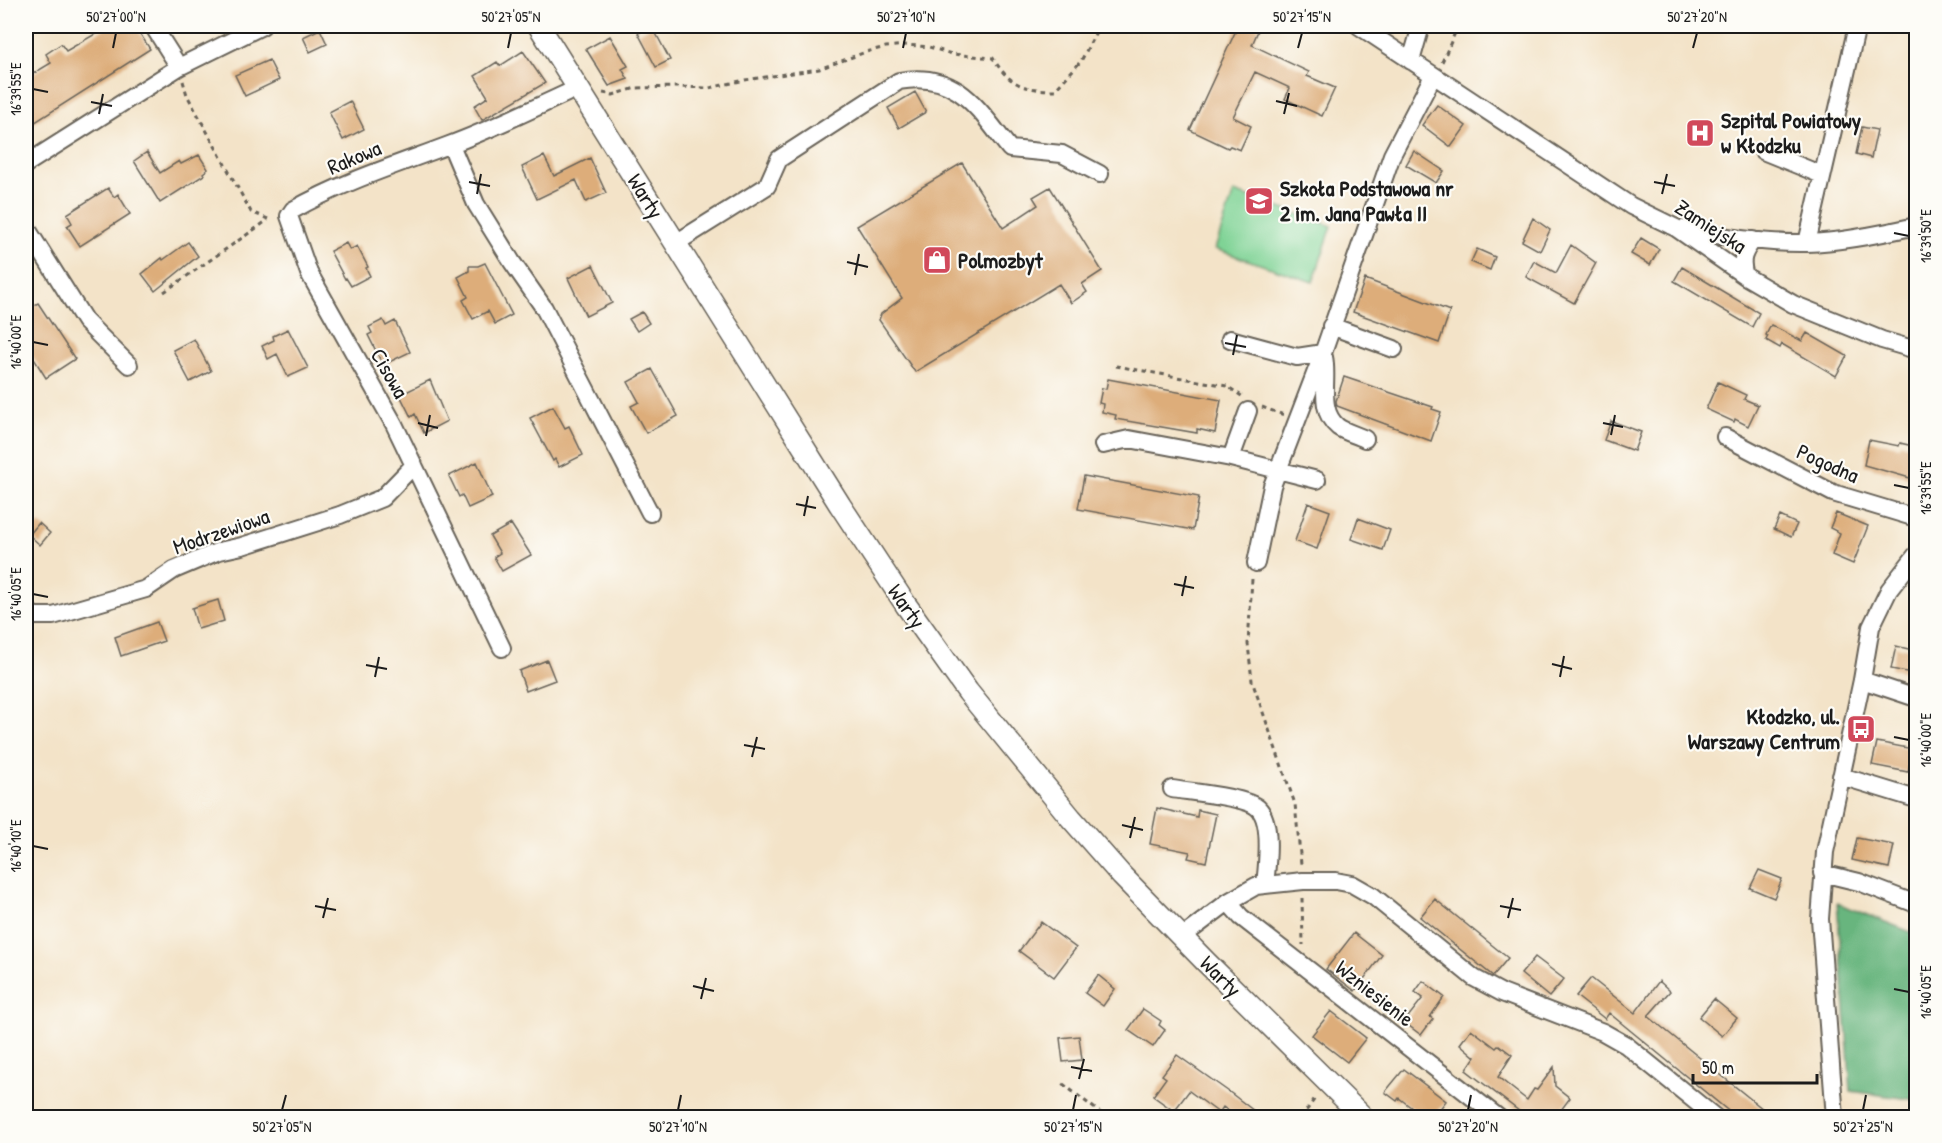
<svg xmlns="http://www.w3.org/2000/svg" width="1942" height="1143" font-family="'Patrick Hand',sans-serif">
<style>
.green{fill:#7fd395;stroke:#4e7858;stroke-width:1.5}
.forest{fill:#67b57e;stroke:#42684d;stroke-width:1.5}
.building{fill:#ddad7a}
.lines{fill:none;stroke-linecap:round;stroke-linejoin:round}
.minor-casing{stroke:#676258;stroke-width:20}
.major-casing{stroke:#676258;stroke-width:24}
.path{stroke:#676258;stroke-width:3;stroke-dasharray:4.5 4.5;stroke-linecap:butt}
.minor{stroke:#fff;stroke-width:16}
.major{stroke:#fff;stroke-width:21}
.ticks{fill:none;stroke:#1c1c1c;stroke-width:2}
.labels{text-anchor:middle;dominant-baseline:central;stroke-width:4.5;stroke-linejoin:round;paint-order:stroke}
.poi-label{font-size:22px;font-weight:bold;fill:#1c1c1c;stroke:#fdfcf7;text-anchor:start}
.street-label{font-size:22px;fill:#1c1c1c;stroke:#fdfcf7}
.neatline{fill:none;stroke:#1c1c1c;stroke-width:2}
.ticks-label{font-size:15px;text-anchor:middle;fill:#1c1c1c}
</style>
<rect width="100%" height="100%" fill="#fdfcf7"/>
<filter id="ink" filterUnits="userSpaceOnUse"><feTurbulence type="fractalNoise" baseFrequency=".0167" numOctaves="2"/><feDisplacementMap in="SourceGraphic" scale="12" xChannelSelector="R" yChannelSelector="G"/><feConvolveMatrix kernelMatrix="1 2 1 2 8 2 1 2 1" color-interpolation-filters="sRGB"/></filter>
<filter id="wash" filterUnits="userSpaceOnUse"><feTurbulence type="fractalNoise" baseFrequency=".008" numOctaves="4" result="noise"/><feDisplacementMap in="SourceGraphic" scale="24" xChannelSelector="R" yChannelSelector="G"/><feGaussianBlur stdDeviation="1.35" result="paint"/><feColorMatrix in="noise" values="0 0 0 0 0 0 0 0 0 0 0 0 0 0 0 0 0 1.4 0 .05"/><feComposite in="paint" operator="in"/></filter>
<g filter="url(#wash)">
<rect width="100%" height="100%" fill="#f3e3c8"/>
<path class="green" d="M1234 192 1332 226 1313 282 1215 249Z"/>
<path class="forest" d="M1837 903 1916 934V1100L1851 1091Z"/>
<g id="blocks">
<path class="building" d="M109 26H135L150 49 26 128V78L51 63 46 54 61 44 66 51Z
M652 26 670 60 656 67 638 33Z
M1238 26H1260L1252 45 1309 72 1307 76 1335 88 1322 116 1285 99 1290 88 1255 72 1233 117 1251 126 1240 150 1230 146 1228 148 1190 130Z
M320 29 327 44 310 52 303 37Z
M610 36 628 66 622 69 628 79 609 86 586 49Z
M523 51 545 83 482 120 474 106 488 97 475 76 497 62 500 66Z
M269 60 279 80 245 96 235 75Z
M915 92 926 112 899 128 888 108Z
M350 101 364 129 343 140 329 112Z
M1437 105 1466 126 1451 147 1422 125Z
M1862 127 1877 130 1871 158 1856 154Z
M1414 151 1444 171 1436 183 1406 165Z
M147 152 160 173 179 161 181 164 199 155 208 169 203 173 204 175 160 203 134 161Z
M544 156 554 176 590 158 606 193 586 202 576 180 537 199 522 167Z
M962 163 1003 228 1038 205 1033 197 1050 187 1102 271 1082 284 1087 292 1071 303 1059 284 915 372 879 320 881 314 902 298 857 226Z
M108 188 114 197 118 194 130 214 80 246 67 226 72 223 67 214Z
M1533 218 1550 230 1540 251 1522 241Z
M1641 238 1659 249 1650 265 1631 254Z
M188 242 198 256 155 291 142 274 162 258 163 260Z
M346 243 350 250 357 246 368 267 366 268 370 276 351 286 346 278 345 279 330 251Z
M1571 245 1596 263 1574 303 1526 277 1534 261 1556 273Z
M1477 249 1495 257 1490 270 1471 262Z
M485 263 512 315 495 324 488 311 473 319 463 300 468 297 458 277 469 271V266H478Z
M593 265 612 303 586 316 568 278Z
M1682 267 1759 313 1752 327 1674 281Z
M1365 279 1450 311 1439 343 1353 312Z
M38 303 75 359 46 378 26 346V311Z
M642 312 649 323 637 331 629 319Z
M383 320 386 326 395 321 410 352 383 365 368 335 372 333 369 327Z
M1771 325 1802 341 1807 333 1847 356 1836 376 1782 344 1780 348 1766 340 1768 336 1766 335Z
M288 329 308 368 288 377 277 354 268 359 262 346 274 340 273 336Z
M194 339 211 371 190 382 173 350Z
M652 369 678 416 646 433 631 406 639 402 628 382Z
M1344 377 1433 407 1432 409 1441 412 1431 441 1337 406 1336 401Z
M1108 379 1221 400 1215 433 1197 429V433L1115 419 1116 415 1102 412 1103 404 1099 403 1102 388 1106 389Z
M430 380 447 421 424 433 415 414 411 417 400 395Z
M1718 382 1746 395 1744 399 1758 405 1748 426 1735 419 1734 422 1706 409Z
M553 406 565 428 569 426 583 455 559 467 555 459 553 461 530 418Z
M1611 421 1641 432 1634 451 1604 440Z
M1869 440 1899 446 1900 443 1917 447V480L1864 465Z
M477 462 492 497 468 508 462 495 459 497 449 476Z
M1084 476 1199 497 1193 530 1078 509Z
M1308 503 1330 511 1317 549 1295 541Z
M1836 513 1868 526 1853 564 1832 555 1840 533 1830 528Z
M1780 516 1797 524 1791 537 1774 529Z
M1358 518 1390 530 1383 550 1351 539Z
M39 523 50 533 40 545 29 535Z
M511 524 531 555 502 571 494 557 500 553 490 536Z
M218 600 224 621 198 629 192 608Z
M157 622 164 641 121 656 115 637Z
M1896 646 1917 651V674L1891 669Z
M547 660 555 680 526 691 519 671Z
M1877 742 1913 749 1908 772 1872 765Z
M1157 808 1197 817 1198 810 1216 814 1206 862 1188 858 1190 852 1150 844Z
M1857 838 1894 845 1889 868 1852 860Z
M1759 870 1782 879 1774 898 1750 888Z
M1435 899 1508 958 1493 976 1420 917Z
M1041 922 1076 948 1054 977 1019 951Z
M1354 933 1382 955 1355 991 1326 969Z
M1535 957 1564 979 1549 997 1521 974Z
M1098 975 1115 989 1103 1006 1085 993Z
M1591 978 1635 1013 1659 981 1670 991 1648 1016 1774 1118H1737L1609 1013 1605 1019 1576 996Z
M1423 981 1444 997 1430 1017 1433 1019 1421 1035 1404 1022 1423 998 1415 992Z
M1714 999 1737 1018 1722 1036 1699 1017Z
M1143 1009 1161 1021 1159 1025 1165 1030 1153 1047 1128 1030Z
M1331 1011 1366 1038 1347 1062 1312 1035Z
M1471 1029 1496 1048 1499 1045 1512 1055 1498 1077 1527 1100 1534 1089 1537 1090 1554 1067 1555 1086 1570 1098 1555 1118H1528L1466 1070 1475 1057 1460 1044Z
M1079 1036 1082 1060 1063 1062 1060 1038Z
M1177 1055 1232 1094 1263 1118H1238L1223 1107 1219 1113 1189 1091 1174 1111 1153 1096 1166 1078 1162 1075Z
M1404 1069 1446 1101 1433 1118H1425L1399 1098 1397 1101 1385 1092Z"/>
</g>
</g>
<g filter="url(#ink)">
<use href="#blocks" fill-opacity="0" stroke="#676258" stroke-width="1.5"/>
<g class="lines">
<g class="minor-casing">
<path id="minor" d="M153 26 179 67
M1359 26 1631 206 1676 228 1745 276 1793 304 1882 340 1916 350
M1411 61 1421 26
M451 145 476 204 512 262 544 308 650 513
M1763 151 1822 175
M26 164 179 67 262 26
M26 227 85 321 129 365
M1683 229C1723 237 1765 244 1807 243 1843 242 1881 234 1916 226
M676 243 767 186 779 159 899 81C957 70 978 109 1010 149L1062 154 1100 174
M1807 243 1857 26
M1745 276C1740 260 1743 253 1753 240
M1331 326 1394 349
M1230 339 1297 357 1323 353
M1324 357C1329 379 1317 410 1338 427 1345 432 1357 435 1365 439
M1725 437 1833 493 1916 518
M1103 445 1129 439 1231 458 1317 480
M1231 458 1248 411
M1256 563 1272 486 1323 353 1392 155 1433 76
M26 608 33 616H53L146 589 174 570 219 551 242 546 340 515 382 498 414 465
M502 648 394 424 309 273 289 216 293 210C342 182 396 165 449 145 493 129 536 107 578 88
M1862 680 1916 698
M1841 776 1916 799
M1172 789C1190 792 1247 797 1258 808 1273 822 1267 866 1265 885
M1822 873 1859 882 1916 904
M1228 902 1241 917 1499 1118
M1182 937 1228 902 1256 886 1303 881H1336L1352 884 1373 896 1474 978 1502 993 1603 1032 1626 1045 1716 1118
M1835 1118 1820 919 1825 852 1862 680 1871 627 1889 590 1916 555"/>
</g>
<g class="major-casing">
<path id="major" d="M539 26 840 505 906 605 968 692 1071 818 1122 876 1206 962 1364 1118"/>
</g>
<path class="path" d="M1442 62 1458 26
M183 81 187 95 251 212 268 219
M603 93 613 95 636 88 677 87 709 88 745 80 819 69 866 52 886 47 907 45 929 47 952 54 993 58C1009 85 1024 90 1055 90L1081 61 1099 26
M164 292 268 220
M1116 366 1227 386 1243 397
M1262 407 1284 415
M1252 579 1248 644 1252 681 1295 804 1301 864
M1302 898 1303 945
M1063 1084 1107 1118
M1301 1118 1316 1097"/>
<use href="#minor" class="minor"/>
<use href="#major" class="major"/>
</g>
</g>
<path class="ticks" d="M113 48 116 33M508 48 511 33M903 48 906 33M1298 48 1302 33M1693 48 1697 33M33 89 48 92M1276 101 1297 106M91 102 112 106M99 114 103 94M1284 114 1289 93M469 182 490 186M1654 182 1675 186M477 194 481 174M1662 194 1667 174M1894 233 1909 236M847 262 868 267M855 275 859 254M33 342 48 345M1225 343 1246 347M1233 355 1237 335M418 423 438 428M1603 423 1623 427M1611 435 1615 415M426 436 430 415M1894 485 1909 488M796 504 816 508M804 516 808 496M1174 584 1194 588M33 594 48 597M1182 596 1186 576M1552 664 1572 669M366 665 387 669M375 677 379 657M1560 677 1564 656M1894 737 1909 740M744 745 765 749M752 757 757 737M1122 825 1143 830M1130 838 1135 817M33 846 48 849M315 906 336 910M1500 906 1521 910M323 918 328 898M1508 918 1513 898M693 986 714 991M1894 989 1909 992M701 999 706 978M1071 1067 1092 1071M1079 1079 1084 1059M282 1110 286 1095M678 1110 681 1095M1073 1110 1076 1095M1468 1110 1471 1095M1863 1110 1866 1095"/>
<defs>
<g id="hospital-square" transform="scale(1.5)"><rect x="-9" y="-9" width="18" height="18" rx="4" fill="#d1495b" stroke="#fdfcf7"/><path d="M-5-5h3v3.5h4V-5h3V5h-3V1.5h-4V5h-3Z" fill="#fff"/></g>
<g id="school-square" transform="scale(1.5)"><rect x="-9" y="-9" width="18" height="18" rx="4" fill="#d1495b" stroke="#fdfcf7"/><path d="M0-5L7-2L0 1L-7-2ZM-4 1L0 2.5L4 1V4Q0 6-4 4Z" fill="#fff"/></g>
<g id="shop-square" transform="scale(1.5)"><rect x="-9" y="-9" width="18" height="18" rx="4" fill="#d1495b" stroke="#fdfcf7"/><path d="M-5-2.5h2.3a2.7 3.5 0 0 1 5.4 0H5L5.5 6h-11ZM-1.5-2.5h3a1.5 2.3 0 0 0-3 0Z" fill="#fff"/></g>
<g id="bus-square" transform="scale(1.5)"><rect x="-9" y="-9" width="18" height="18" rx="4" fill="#d1495b" stroke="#fdfcf7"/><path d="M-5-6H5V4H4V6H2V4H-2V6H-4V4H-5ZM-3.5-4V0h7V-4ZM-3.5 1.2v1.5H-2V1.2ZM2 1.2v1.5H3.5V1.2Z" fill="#fff"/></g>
</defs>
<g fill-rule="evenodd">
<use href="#hospital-square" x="1700" y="133"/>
<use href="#school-square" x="1259" y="201"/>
<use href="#shop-square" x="937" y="260"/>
<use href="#bus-square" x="1861" y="729"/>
</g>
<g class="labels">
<g class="poi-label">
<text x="1721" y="120">Szpital Powiatowy<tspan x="1721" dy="25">w Kłodzku</tspan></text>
<text x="1280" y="188">Szkoła Podstawowa nr<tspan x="1280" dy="25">2 im. Jana Pawła II</tspan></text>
<text x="958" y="260">Polmozbyt</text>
<text x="1840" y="716" text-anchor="end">Kłodzko, ul.<tspan x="1840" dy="25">Warszawy Centrum</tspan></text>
</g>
<g class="street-label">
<text transform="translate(354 157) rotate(-23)">Rakowa</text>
<text transform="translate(646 196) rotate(58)">Warty</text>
<text transform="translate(1711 226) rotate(33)">Zamiejska</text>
<text transform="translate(390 373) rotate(60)">Cisowa</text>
<text transform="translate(1828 463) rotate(24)">Pogodna</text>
<text transform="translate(221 531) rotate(-19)">Modrzewiowa</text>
<text transform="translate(907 606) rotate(55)">Warty</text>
<text transform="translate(1221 976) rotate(45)">Warty</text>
<text transform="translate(1375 993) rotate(38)">Wzniesienie</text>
</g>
</g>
<rect width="1942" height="1143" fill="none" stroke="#fdfcf7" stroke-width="66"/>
<path d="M1693 1074v9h124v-9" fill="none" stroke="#1c1c1c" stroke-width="3"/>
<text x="1702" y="1074" font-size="18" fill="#1c1c1c" stroke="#fdfcf7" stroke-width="4.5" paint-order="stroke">50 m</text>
<rect x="33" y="33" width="1876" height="1077" class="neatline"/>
<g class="ticks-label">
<text x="116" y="22">50°27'00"N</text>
<text x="511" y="22">50°27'05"N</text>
<text x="906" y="22">50°27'10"N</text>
<text x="1302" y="22">50°27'15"N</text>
<text x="1697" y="22">50°27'20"N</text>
<text transform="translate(16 89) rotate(-90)" y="5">16°39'55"E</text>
<text transform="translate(1926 236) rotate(-90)" y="5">16°39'50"E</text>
<text transform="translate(16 342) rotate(-90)" y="5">16°40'00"E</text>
<text transform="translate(1926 488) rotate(-90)" y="5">16°39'55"E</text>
<text transform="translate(16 594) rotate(-90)" y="5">16°40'05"E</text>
<text transform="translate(1926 740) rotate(-90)" y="5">16°40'00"E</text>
<text transform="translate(16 846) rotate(-90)" y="5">16°40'10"E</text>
<text transform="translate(1926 992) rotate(-90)" y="5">16°40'05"E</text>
<text x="282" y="1132">50°27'05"N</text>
<text x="678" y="1132">50°27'10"N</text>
<text x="1073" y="1132">50°27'15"N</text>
<text x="1468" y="1132">50°27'20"N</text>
<text x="1863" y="1132">50°27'25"N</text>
</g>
</svg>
